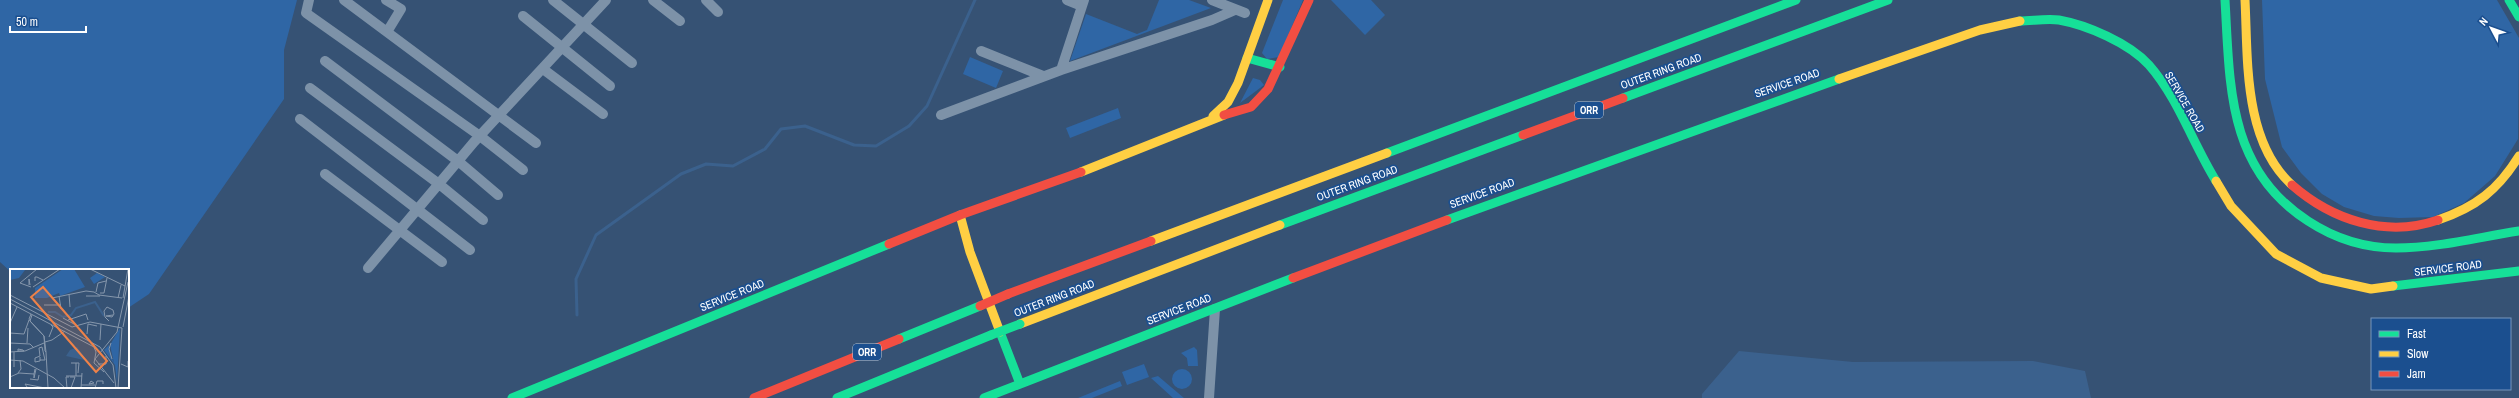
<svg xmlns="http://www.w3.org/2000/svg" width="2519" height="398" font-family="'Archivo Narrow',sans-serif">
<style>
.green{fill:#2f66a5}
.water{fill:#3b618d}
.lines{fill:none;stroke-linecap:round;stroke-linejoin:round}
.stream{stroke:#3b618d;stroke-width:3}
.street{stroke:#7d92a8;stroke-width:10}
.fast{stroke:#16e098;stroke-width:9}
.slow{stroke:#ffcf43;stroke-width:9}
.jam{stroke:#f24e42;stroke-width:9}
.fast-bridge{stroke:#16e098;stroke-width:9}
.jam-bridge{stroke:#f24e42;stroke-width:9}
.labels{text-anchor:middle;dominant-baseline:central;stroke-width:3.5;stroke-linejoin:round;paint-order:stroke}
.shield{fill:#1b4f8f;stroke:#bbcadd;stroke-width:1}
.shield-label{font-size:10px;font-weight:bold;fill:#fff}
.street-label{font-size:11px;fill:#fff;stroke:#1b4f8f}
.inset-river{fill:none;stroke:#3b618d;stroke-width:2}
.inset-road{fill:none;stroke:#8697ac;stroke-width:1}
.view{fill:#ee8249;fill-opacity:0.15;stroke:#ee8249;stroke-width:2}
.inset-edge{fill:none;stroke:#fff;stroke-width:2}
</style>
<rect width="100%" height="100%" fill="#365274"/>
<path class="green" d="M0 0H297L284 50V99L149 294 128 308V270L11 272 0 262Z
M1159 0H1189L1211 8 1070 61 1086 14 1137 34 1147 30Z
M1283 0H1303L1279 57 1267 59 1262 53Z
M1331 0H1371L1385 15 1365 35Z
M2262 0H2497L2519 38 2518 139 2495 176 2464 203 2433 217 2399 218 2374 216 2344 207 2322 194 2301 173 2282 147 2265 79Z
M970 57 1003 71 996 88 963 74Z
M1253 78 1260 80 1264 85 1240 103Z
M1118 108 1121 118 1070 138 1066 128Z
M1194 347 1197 350 1198 366H1188L1187 358 1181 353Z
M1144 364 1149 377 1127 385 1122 372Z
M1172 379a10 10 0 1 1 20 0a10 10 0 1 1-20 0Z
M1158 376 1184 398H1173L1151 378Z
M1120 381 1122 386 1092 398H1078Z"/>
<path class="water" d="M1739 351 1853 362 2033 361 2085 371 2091 398H1702V394Z"/>
<g class="lines">
<path class="stream" d="M577 315 576 279 596 235 681 174 706 164 733 166 765 149 781 129 805 126 854 145 876 146 909 126 927 106 975 0"/>
<path class="street" d="M309 0 306 13 480 136 523 170
M344 0 536 143
M386 0 401 9 387 32
M553 0 632 63
M653 0 680 21
M706 0 718 12
M1067 0 1082 6
M1212 0 1245 13
M523 16 610 86
M981 51 1043 76
M325 61 458 161 498 195
M543 69 603 114
M1061 70 1084 0
M310 88 439 184 483 220
M941 115 1061 70 1212 20 1235 10
M300 119 470 250
M325 174 442 262
M368 268 474 142 606 0
M1209 398 1215 309"/>
<path class="fast" d="M2225 0C2230 85 2227 169 2308 221 2334 238 2365 248 2396 248 2437 248 2479 237 2519 231
M2509 0 2519 17
M2020 21C2032 21 2047 18 2059 20 2087 25 2129 43 2149 65 2178 98 2193 144 2216 181
M1247 58 1280 67
M1623 98 1888 0
M1387 153 1796 0
M1447 220 1839 79
M1280 225 1523 135
M2393 286 2519 271
M1000 332 1020 384
M899 339 980 306
M512 398 889 244
M837 398 991 335
M984 398 1293 278"/>
<path class="slow" d="M2245 0C2248 59 2243 141 2292 185
M1839 79 1980 30 2020 21
M1213 116 1228 102 1238 83 1268 0
M1081 172 1224 115
M2216 181 2231 206 2276 254 2321 278 2371 289 2393 286
M960 215 970 252 1000 332
M2438 220C2476 207 2498 190 2519 156
M1151 241 1387 153
M1020 324 1280 225"/>
<path class="jam" d="M1224 115 1251 107 1268 89 1309 0
M1523 135 1623 98
M2292 185C2332 220 2386 238 2438 220
M889 244 960 215 1081 172
M1293 278 1447 220
M1008 294 1151 241
M754 398 899 339"/>
<path class="fast-bridge" d="M991 335 1020 324"/>
<path class="jam-bridge" d="M980 306 1008 294"/>
</g>
<g class="labels">
<g class="shield">
<rect x="1575" y="102" width="28" height="16" rx="3"/>
<rect x="853" y="344" width="28" height="16" rx="3"/>
</g>
<g class="shield-label">
<text x="1589" y="110">ORR</text>
<text x="867" y="352">ORR</text>
</g>
<g class="street-label">
<text transform="translate(1661 71) rotate(-20)">OUTER RING ROAD</text>
<text transform="translate(1787 83) rotate(-19)">SERVICE ROAD</text>
<text transform="translate(2185 102) rotate(60)">SERVICE ROAD</text>
<text transform="translate(1357 183) rotate(-20)">OUTER RING ROAD</text>
<text transform="translate(1482 193) rotate(-20)">SERVICE ROAD</text>
<text transform="translate(2448 268) rotate(-7)">SERVICE ROAD</text>
<text transform="translate(732 295) rotate(-22)">SERVICE ROAD</text>
<text transform="translate(1054 298) rotate(-21)">OUTER RING ROAD</text>
<text transform="translate(1179 309) rotate(-21)">SERVICE ROAD</text>
</g>
</g>
<g transform="translate(10 269)">
<rect width="119" height="119" fill="#365274"/>
<path d="M0 0H24L15 1 9 9 0 11ZM53 0H64L75 18 50 27 49 24 37 29H25V19ZM87 4 95 8 84 15 80 9ZM110 59 107 113 105 96 94 81 99 76V82L104 94 100 76Z" fill="#2f66a5"/>
<path d="M67 78 75 89 74 91 56 87 60 81Z" fill="#3b618d"/>
<path class="inset-river" d="M38 43H45L53 48 61 46 66 39 85 33 94 47"/>
<path class="inset-road" d="M80 0 115 17M25 12V8H27L33 11M19 16V10L20 16M21 18 10 14 27 0M23 18 50 0M86 23 88 14 96 12M90 24H94L97 9M59 25 60 38M0 26 62 58 80 53 112 59M89 26 112 29M49 27 51 40M76 27H90M42 29 76 22 84 23 89 26M108 29 111 16M113 29 118 0M0 30 90 78 103 96 106 119M0 34 84 78 86 83 84 94 94 103M34 36H51M21 45 19 50 20 52 34 67 35 82 36 83 34 67 20 52 22 46M53 49 64 55M58 51 76 45 78 51M99 52 95 48 94 42 97 38 103 41 104 45 102 48 96 47 103 46M0 54 7 38M113 58 119 27M0 64 14 65 19 51M77 65 78 55 87 57M39 68 43 58 41 56M90 71 91 55M35 73 42 71 55 62M0 74 20 75 24 79M17 74 18 59M101 74 99 80 102 90M8 80 13 81 14 82H8ZM0 83 15 82 34 74M36 83 38 119M30 88V92L25 93V89L30 87 29 79 32 78M0 91 13 92 44 109 55 119M30 91H35L32 78M61 94H69L68 104M88 95H96V87M111 95 118 98V92M4 98V83M25 100 24 105V109L26 100M8 104 11 100 10 91M56 107H72M66 107V94M60 108H65L61 119M20 110 28 111 29 106M81 112 79 115 84 114 81 112M0 113V108L9 104 24 105M104 114 85 90 107 63 118 13M71 116H85M17 118 15 115 35 119M57 119 56 108H59M71 119 72 104M85 119 87 112H93V115M108 119 112 59"/>
<path class="view" d="M33 18 97 92 86 103 21 28Z"/>
<rect width="119" height="119" class="inset-edge"/>
</g>
<rect x="2371" y="318" width="140" height="72" fill="#1b4f8f" stroke="#7695bc"/>
<rect x="2379" y="331" width="20" height="6" fill="#16e098" stroke="#7695bc"/>
<text x="2407" y="338" font-size="12" fill="#ffffff">Fast</text>
<rect x="2379" y="351" width="20" height="6" fill="#ffcf43" stroke="#7695bc"/>
<text x="2407" y="358" font-size="12" fill="#ffffff">Slow</text>
<rect x="2379" y="371" width="20" height="6" fill="#f24e42" stroke="#7695bc"/>
<text x="2407" y="378" font-size="12" fill="#ffffff">Jam</text>
<g transform="translate(2491 28) rotate(311)" stroke="#1b4f8f" stroke-width="3" paint-order="stroke">
<path d="M0-3L7 15L0 10L-7 15Z" fill="#ffffff"/>
<text y="-6" font-size="11" font-weight="bold" text-anchor="middle" fill="#ffffff">N</text>
</g>
<path d="M10 26v6h76v-6" fill="none" stroke="#ffffff" stroke-width="2"/>
<text x="16" y="26" font-size="12" fill="#ffffff" stroke="#1b4f8f" stroke-width="3" paint-order="stroke">50 m</text>
</svg>
